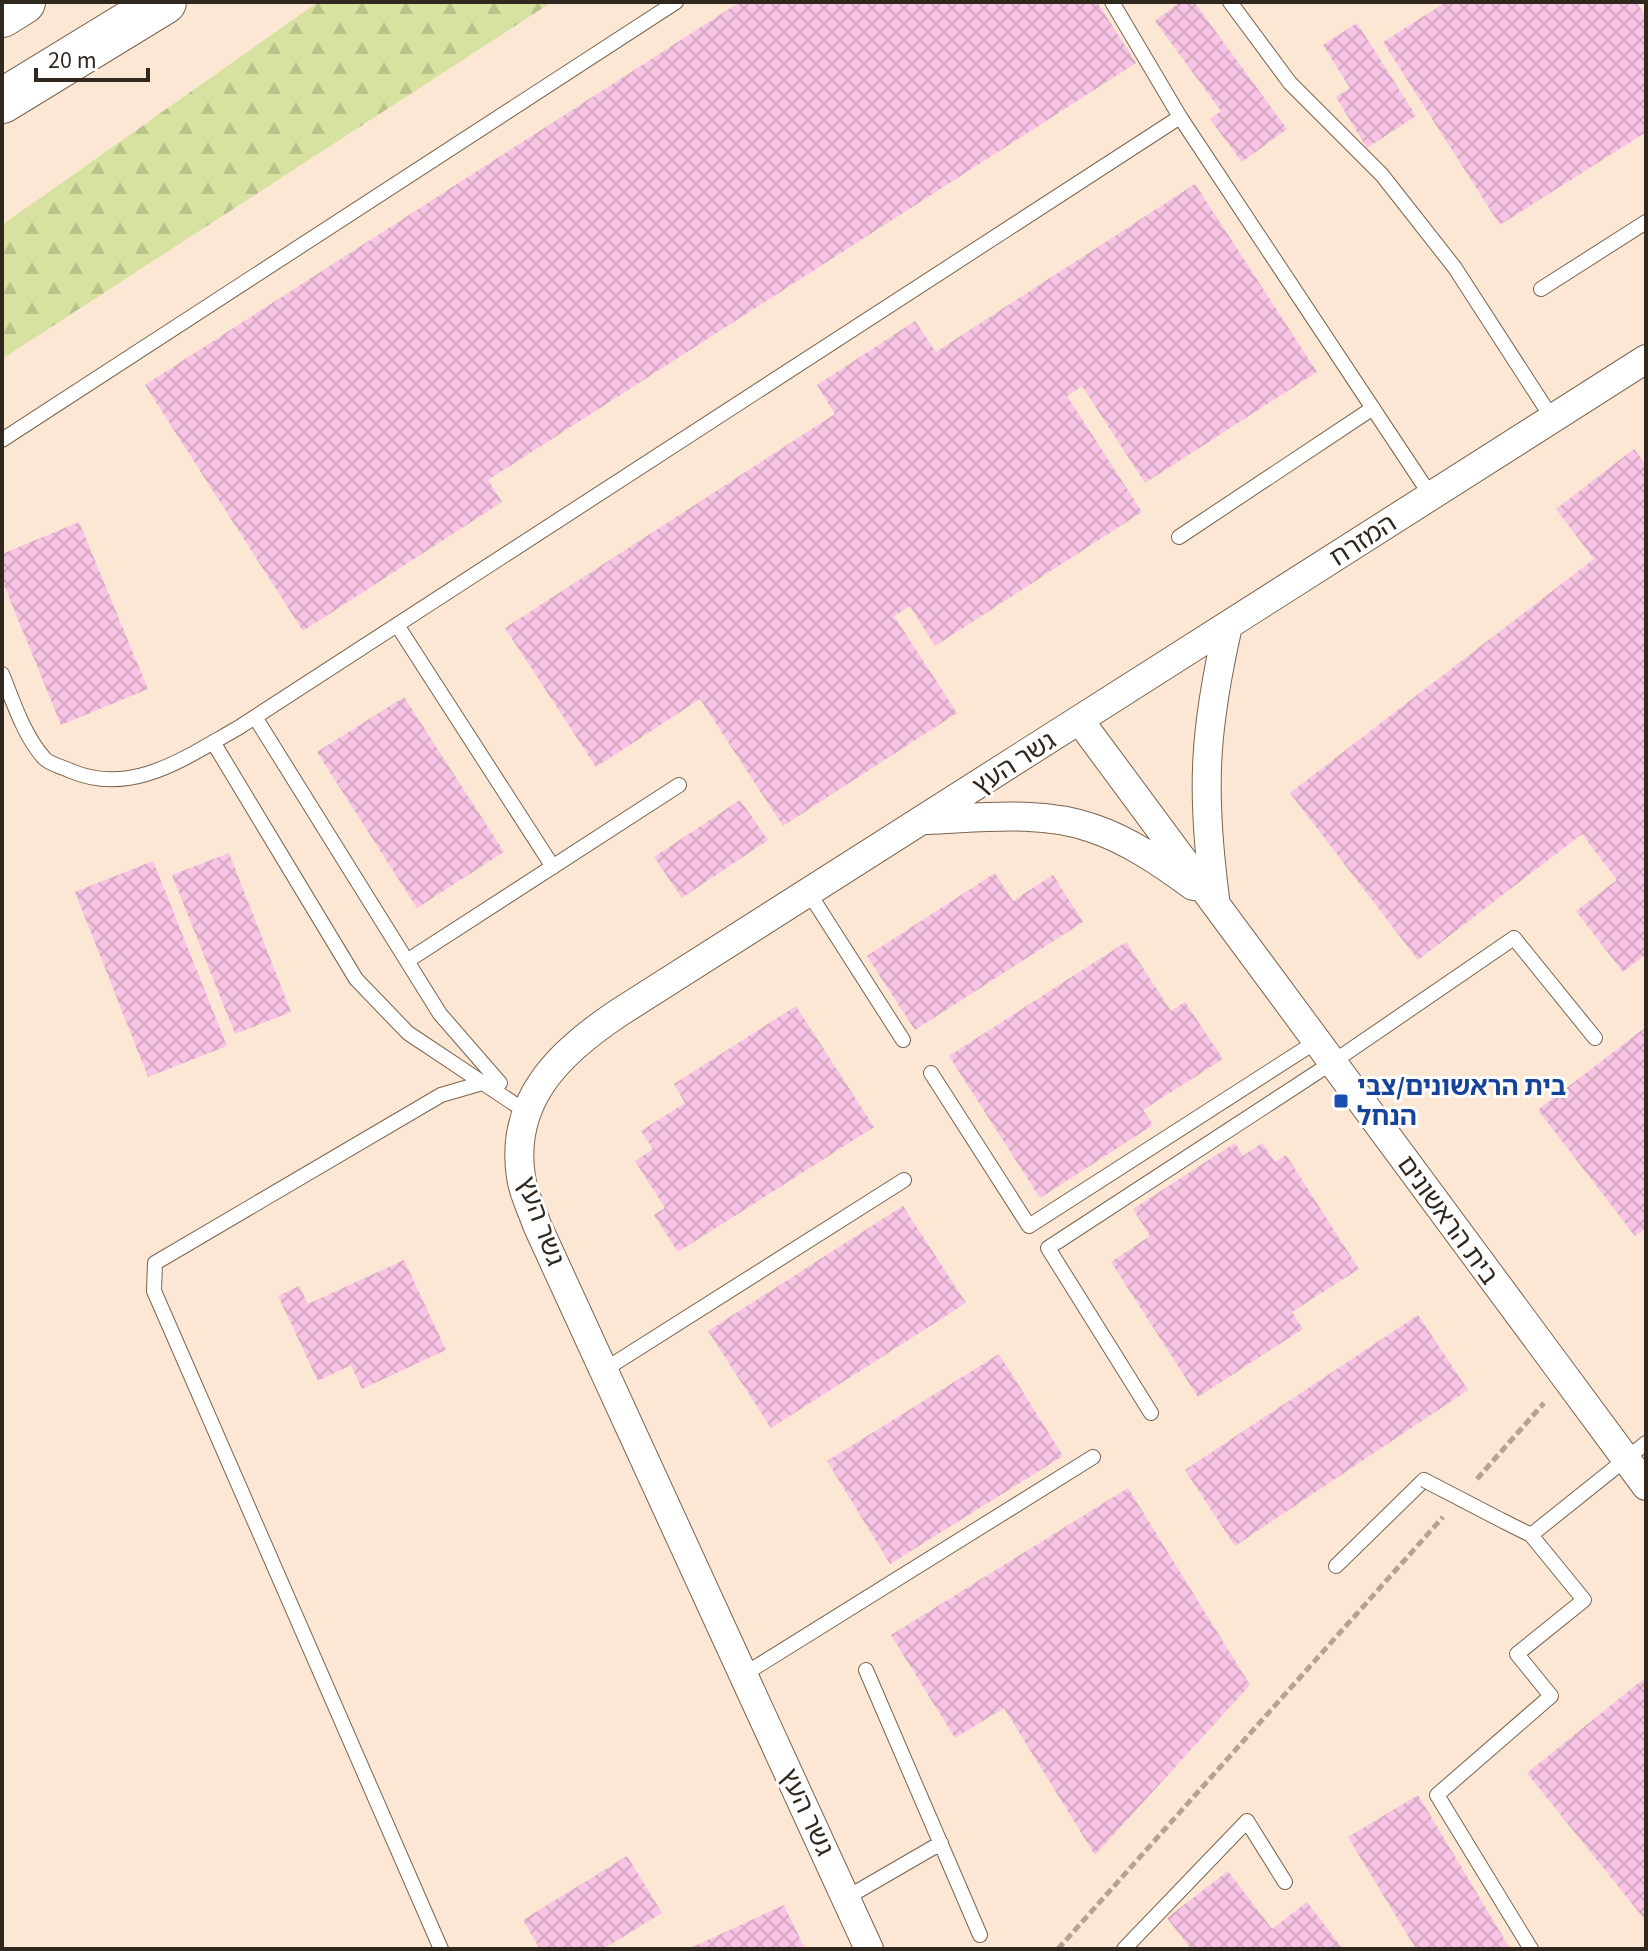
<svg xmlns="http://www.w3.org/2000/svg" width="1648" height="1951" font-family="'Source Sans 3','Noto Sans Hebrew',sans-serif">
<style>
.forest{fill:url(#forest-firs)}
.building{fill:url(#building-cross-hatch)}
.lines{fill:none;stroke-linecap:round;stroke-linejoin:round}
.lane-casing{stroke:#7a644f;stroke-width:16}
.street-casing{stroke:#7a644f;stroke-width:30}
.highway-casing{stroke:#7a644f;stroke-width:46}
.path{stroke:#b4a394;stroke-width:5;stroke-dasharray:8 4;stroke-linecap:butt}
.lane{stroke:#fff;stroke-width:14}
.street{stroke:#fff;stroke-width:28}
.highway{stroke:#fff;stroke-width:44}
.lane-bridge-casing{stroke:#7a644f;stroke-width:16;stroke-linecap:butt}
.lane-bridge{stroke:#fff;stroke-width:14}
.transit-dot{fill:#1a4fb4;stroke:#fff;stroke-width:3}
.labels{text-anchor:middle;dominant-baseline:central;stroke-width:6;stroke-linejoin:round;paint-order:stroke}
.street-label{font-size:26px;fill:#30271e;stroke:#fff}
.transit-label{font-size:26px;font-weight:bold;fill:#164399;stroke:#fff;text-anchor:start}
</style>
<defs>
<pattern id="forest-firs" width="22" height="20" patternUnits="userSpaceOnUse" patternTransform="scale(2)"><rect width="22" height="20" fill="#d7e2a1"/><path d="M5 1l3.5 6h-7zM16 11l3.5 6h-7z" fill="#b9c28a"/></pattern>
<pattern id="building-cross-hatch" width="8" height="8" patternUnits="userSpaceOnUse" patternTransform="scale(2)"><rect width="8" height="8" fill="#f8c3e4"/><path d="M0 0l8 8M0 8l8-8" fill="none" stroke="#d5a8c3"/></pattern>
</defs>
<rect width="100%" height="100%" fill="#fce7d4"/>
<path class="forest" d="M318 2H552L2 359V225Z"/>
<path class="building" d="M740 2H1097L1136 63 488 480 502 502 303 631 145 385Z
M1180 2H1194L1287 129 1242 162 1210 119 1221 111 1155 21Z
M1446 2H1636L1646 17V132L1500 225 1383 42Z
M1357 23 1416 116 1367 148 1336 97 1350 88 1323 45Z
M1195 184 1317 372 1145 483 1082 386 1067 396 1142 512 935 646 910 606 894 616 957 713 783 826 700 699 596 767 505 628 835 414 817 385 915 321 936 352Z
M1634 449 1646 465V954L1623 972 1576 911 1617 880 1582 834 1418 960 1290 793 1594 559 1556 509Z
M79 522 148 689 61 725 2 580V554Z
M404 697 504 852 417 908 317 752Z
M740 800 768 840 682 898 654 857Z
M229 853 291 1012 235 1034 172 875Z
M153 861 227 1046 148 1077 75 892Z
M995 873 1013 901 1053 875 1083 922 915 1030 867 956Z
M1126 942 1171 1011 1185 1002 1223 1059 1143 1110 1153 1125 1040 1198 949 1056Z
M796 1006 874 1127 678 1252 654 1215 665 1208 635 1161 653 1149 641 1131 685 1103 674 1084Z
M1646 1027V1228L1635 1236 1538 1110Z
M1235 1143 1243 1156 1262 1143 1275 1162 1286 1155 1359 1269 1292 1312 1303 1329 1198 1397 1111 1262 1150 1236 1133 1209Z
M903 1206 966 1303 771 1428 708 1331Z
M404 1260 446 1350 362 1389 351 1365 318 1381 278 1296 299 1286 308 1304Z
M1418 1315 1468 1390 1235 1546 1185 1470Z
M999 1354 1063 1456 890 1564 827 1461Z
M1128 1488 1250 1685 1095 1855 1004 1708 955 1738 891 1635Z
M1646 1677V1921L1527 1773Z
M1418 1795 1509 1947 1505 1949H1416L1348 1837Z
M627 1856 662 1913 603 1949H540L523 1920Z
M1228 1871 1272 1929 1307 1902 1343 1949H1191L1167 1918Z
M784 1905 805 1949H688Z"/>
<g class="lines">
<g class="lane-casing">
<path id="lane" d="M1112 2 1180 117 1431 496
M1230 2 1290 83 1382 175 1455 268 1552 418
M1541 289 1646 222
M2 440 676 2
M1179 537 1373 408
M397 625 553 867
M2 674C13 701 24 736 44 758 49 764 63 767 71 771 132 797 186 757 238 728L1180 117
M255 717 440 1014 500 1083
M213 742 356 979 408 1033 525 1111
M809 893 903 1040
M407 961 679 785
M931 1073 1029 1226 1317 1041
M604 1370 904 1180
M1151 1413 1048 1248 1333 1062 1514 938 1595 1038
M1503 1521 1531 1535 1646 1443
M1336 1566 1424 1480
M866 1670 980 1935
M743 1675 1093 1457
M846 1898 941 1843
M441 1949 154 1291 155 1263 441 1095 496 1079
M1124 1949 1247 1821 1285 1882
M1531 1949 1437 1795 1551 1696 1517 1654 1584 1600 1531 1535"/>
</g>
<g class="street-casing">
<path id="street" d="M1080 721 1646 1486
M927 820C980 818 1041 810 1092 828 1128 840 1162 863 1193 886
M1215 898C1201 791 1204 731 1228 626
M869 1949 537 1225C532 1210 523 1193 521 1177 509 1099 561 1051 620 1012L1646 359"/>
</g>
<g class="highway-casing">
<path id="highway" d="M2 15 23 2
M2 101 164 2"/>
</g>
<path class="path" d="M1477 1479 1544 1403
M1058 1949 1443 1517"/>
<use href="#lane" class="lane"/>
<use href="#street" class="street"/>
<use href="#highway" class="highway"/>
<g class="lane-bridge-casing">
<path id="lane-bridge" d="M1424 1480 1503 1521"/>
</g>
<use href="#lane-bridge" class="lane-bridge"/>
</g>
<rect class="transit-dot" x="1333" y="1093" width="16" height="16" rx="4"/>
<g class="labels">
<g class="street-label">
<text transform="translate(1363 540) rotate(-33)">המזרח</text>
<text transform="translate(1014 763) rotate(-33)">גשר העץ</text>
<text transform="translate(1448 1220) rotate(54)">בית הראשונים</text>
<text transform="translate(541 1221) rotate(70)">גשר העץ</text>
<text transform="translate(807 1812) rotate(65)">גשר העץ</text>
</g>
<g class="transit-label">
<text x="1357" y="1086">בית הראשונים/צבי<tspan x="1357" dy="30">הנחל</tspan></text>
</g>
</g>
<rect width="1648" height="1951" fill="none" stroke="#30271e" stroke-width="8"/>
<path d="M36 68v12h112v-12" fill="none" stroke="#30271e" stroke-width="4"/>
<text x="48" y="68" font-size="24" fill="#30271e" stroke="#ffffff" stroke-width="6" paint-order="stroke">20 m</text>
</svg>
